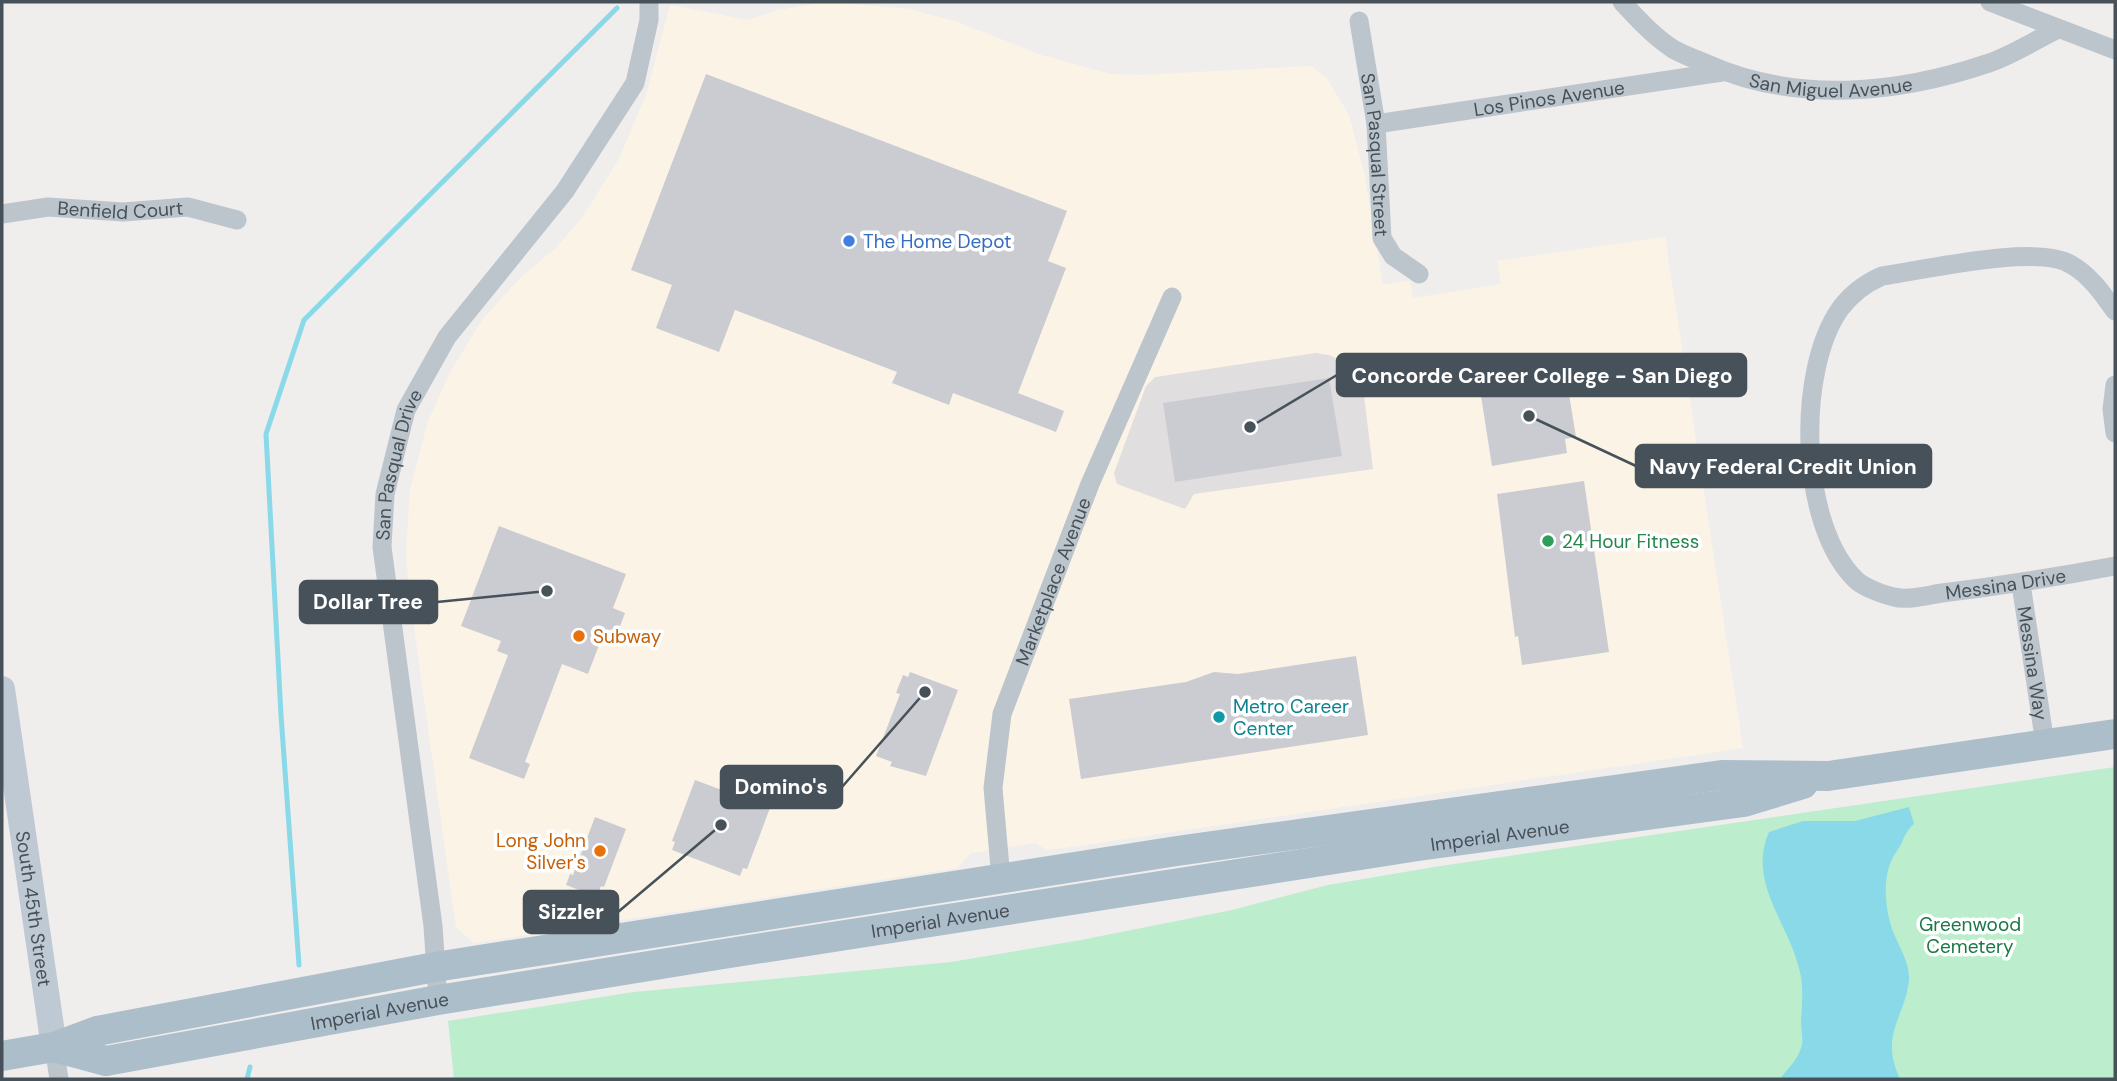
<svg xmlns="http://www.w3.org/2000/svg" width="2117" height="1081" font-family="'DM Sans',sans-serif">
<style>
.commercial{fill:#fbf4e6;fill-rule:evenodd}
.education{fill:#e1dedf}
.green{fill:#bcedcd}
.water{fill:#8ad9e9}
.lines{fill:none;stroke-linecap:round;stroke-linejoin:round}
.stream{stroke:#8ad9e9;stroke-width:5}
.building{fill:#caccd2}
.street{stroke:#bcc5cc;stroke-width:19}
.secondary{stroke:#bec9d4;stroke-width:26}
.primary{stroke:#adbecb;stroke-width:30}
.shop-dot{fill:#3f7fe0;stroke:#fff;stroke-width:2.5}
.leisure-dot{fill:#2e9e5b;stroke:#fff;stroke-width:2.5}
.food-dot{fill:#e8710a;stroke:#fff;stroke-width:2.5}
.culture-dot{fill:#0f9aa8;stroke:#fff;stroke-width:2.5}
.labels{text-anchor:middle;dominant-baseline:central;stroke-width:7;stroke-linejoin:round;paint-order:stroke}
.street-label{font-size:19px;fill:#46515a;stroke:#fff}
.shop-label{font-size:19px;fill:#366cbe;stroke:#fff;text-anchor:start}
.leisure-label{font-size:19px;fill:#27864d;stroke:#fff;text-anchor:start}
.food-label{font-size:19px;fill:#c56008;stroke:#fff;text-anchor:start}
.culture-label{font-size:19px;fill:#0d838f;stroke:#fff;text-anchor:start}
.park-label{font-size:19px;fill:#197845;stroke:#fff}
.leader{fill:none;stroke:#46515a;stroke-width:2.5}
.callout-dot{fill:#46515a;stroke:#fff;stroke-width:2.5}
.callout{fill:#46515a;stroke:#46515a;stroke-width:2.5}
.callout-label{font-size:21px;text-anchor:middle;font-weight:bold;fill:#fff}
</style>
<rect width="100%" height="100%" fill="#f0eded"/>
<path class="commercial" d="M825 2 909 9 958 22 1041 55 1111 74 1143 75 1311 66 1326 77 1349 115 1365 177 1383 285 1410 281 1413 298 1501 284 1497 261 1665 237 1743 748 1057 849H1045L1036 843 971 853 957 868 474 943 456 927 410 599 406 553 410 490 428 421 450 372 483 319 521 277 557 247 584 215 620 157 647 92 670 5 748 20 774 11ZM1329 355 1348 364 1373 469 1194 494 1185 509 1117 483 1114 473Z"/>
<path class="education" d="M1316 353 1329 355 1348 364 1360 363 1373 469 1194 494 1185 509 1117 484 1114 473 1146 386 1155 377Z"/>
<path class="green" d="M2115 767V1079H454L448 1021 634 992 951 962 1081 940 1232 910 1328 885 1434 867Z"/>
<path class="water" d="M1909 807 1914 824C1904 832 1904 841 1897 851 1881 872 1884 909 1894 934 1900 948 1910 964 1909 980 1905 1019 1879 1033 1900 1079H1780C1788 1068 1797 1061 1801 1048 1804 1040 1801 1031 1801 1022 1802 1005 1804 985 1799 968 1788 923 1747 881 1769 832L1803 821H1855Z"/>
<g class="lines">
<path class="stream" d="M299 965 281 715 266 434 304 320 617 8
M247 1079 250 1067"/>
</g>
<path class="building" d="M706 74 1067 211 1048 261 1066 268 1018 393 1064 411 1056 432 953 393 949 405 892 383 897 372 735 310 719 352 656 328 672 285 631 270Z
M1517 370 1520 390 1567 382 1576 437 1565 439 1567 453 1492 466 1481 396 1504 392 1501 373Z
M1329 378 1342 456 1175 482 1163 403Z
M1584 481 1609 652 1522 665 1518 636 1515 637 1497 494Z
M499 526 626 574 613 608 625 613 613 645 601 640 588 674 562 664 525 762 530 764 524 779 469 758 508 655 497 651 501 641 461 626Z
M1356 656 1368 735 1081 779 1069 699 1186 682 1214 672 1238 674Z
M910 672 958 690 926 776 890 766 892 762 876 756 900 694 896 693 903 675 908 677Z
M695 780 770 808 747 869 743 868 740 876 672 850 675 842 672 841Z
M595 817 626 829 604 887 601 886 597 897 566 885 570 874 573 875Z"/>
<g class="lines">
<g class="street">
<path id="s1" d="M1622 2C1638 19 1653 36 1673 49 1683 55 1696 59 1707 64 1797 104 1898 94 1989 63 2012 55 2034 41 2056 30"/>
<path d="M1990 2 2115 50"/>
<path id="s2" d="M1359 21 1376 124 1382 238 1393 256 1419 274"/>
<path id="s3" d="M1376 124 1722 72"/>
<path id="s4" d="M2 214 48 207 123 212 188 207 237 220"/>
<path id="s5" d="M2115 311C2102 293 2090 275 2070 264 2036 244 1924 270 1882 276 1866 283 1851 294 1840 309 1796 371 1799 526 1856 580 1863 587 1884 595 1894 597 1908 601 1928 595 1942 593 2000 586 2057 577 2115 566"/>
<path d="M2115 385 2112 409 2115 433"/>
<path id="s6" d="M2021 584 2045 744"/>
<path id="s7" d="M1001 879 993 788 1002 714 1090 484 1172 297"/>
<path id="s8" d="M438 1000 433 926 382 547 385 494 406 410 447 337 565 191 635 83 649 20V2"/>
<path d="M54 1047 59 1079"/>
</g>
<path class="secondary" id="s9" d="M2 689 54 1047"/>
<g class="primary">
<path id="s10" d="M54 1047 106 1061 438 1000 717 955 1418 846 1744 802 1803 784"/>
<path d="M2 1056 54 1047 97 1031 435 967 1177 851 1722 775 1828 776 2115 734"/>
</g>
</g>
<circle class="shop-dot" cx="849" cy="241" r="7"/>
<circle class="leisure-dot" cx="1548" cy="541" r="7"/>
<g class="food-dot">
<circle cx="579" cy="636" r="7"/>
<circle cx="600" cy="851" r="7"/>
</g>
<circle class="culture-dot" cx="1219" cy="717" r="7"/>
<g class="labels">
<g class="street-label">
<text stroke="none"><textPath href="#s1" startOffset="234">San Miguel Avenue</textPath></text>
<text stroke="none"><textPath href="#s3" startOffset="175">Los Pinos Avenue</textPath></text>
<text stroke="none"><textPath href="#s2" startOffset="135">San Pasqual Street</textPath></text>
<text stroke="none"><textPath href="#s4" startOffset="119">Benfield Court</textPath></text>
<text stroke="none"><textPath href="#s8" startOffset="541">San Pasqual Drive</textPath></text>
<text stroke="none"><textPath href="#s7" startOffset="308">Marketplace Avenue</textPath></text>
<text stroke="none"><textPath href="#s5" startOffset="752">Messina Drive</textPath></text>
<text stroke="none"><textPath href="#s6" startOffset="80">Messina Way</textPath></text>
<text stroke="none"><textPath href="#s10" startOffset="1466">Imperial Avenue</textPath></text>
<text stroke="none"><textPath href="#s9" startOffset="222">South 45th Street</textPath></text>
<text stroke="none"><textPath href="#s10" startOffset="900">Imperial Avenue</textPath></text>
<text stroke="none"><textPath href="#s10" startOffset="332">Imperial Avenue</textPath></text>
</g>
<g class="shop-label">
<text x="863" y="241">The Home Depot</text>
</g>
<g class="leisure-label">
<text x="1562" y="541">24 Hour Fitness</text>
</g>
<g class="food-label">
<text x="593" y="636">Subway</text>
<text x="586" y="840" text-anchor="end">Long John<tspan x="586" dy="22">Silver's</tspan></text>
</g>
<g class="culture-label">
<text x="1233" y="706">Metro Career<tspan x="1233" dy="22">Center</tspan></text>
</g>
<g class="park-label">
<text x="1970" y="924">Greenwood<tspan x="1970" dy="22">Cemetery</tspan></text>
</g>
</g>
<path class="leader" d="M1250 427L1337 375M1529 416L1636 466M547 591L437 602M925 692L842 787M721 825L618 912"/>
<g class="callout-dot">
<circle cx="1250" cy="427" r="7"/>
<circle cx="1529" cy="416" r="7"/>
<circle cx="547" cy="591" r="7"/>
<circle cx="925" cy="692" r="7"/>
<circle cx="721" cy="825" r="7"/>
</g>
<g class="callout">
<rect x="1337" y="354" width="409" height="42" rx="7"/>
<rect x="1636" y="445" width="295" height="42" rx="7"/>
<rect x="300" y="581" width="137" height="42" rx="7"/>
<rect x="721" y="766" width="121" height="42" rx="7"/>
<rect x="524" y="891" width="94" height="42" rx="7"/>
</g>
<g class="callout-label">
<text x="1542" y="383">Concorde Career College - San Diego</text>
<text x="1783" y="474">Navy Federal Credit Union</text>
<text x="368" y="609">Dollar Tree</text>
<text x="781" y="794">Domino's</text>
<text x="571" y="919">Sizzler</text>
</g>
<rect width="2117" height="1081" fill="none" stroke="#46515a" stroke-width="7"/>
</svg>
